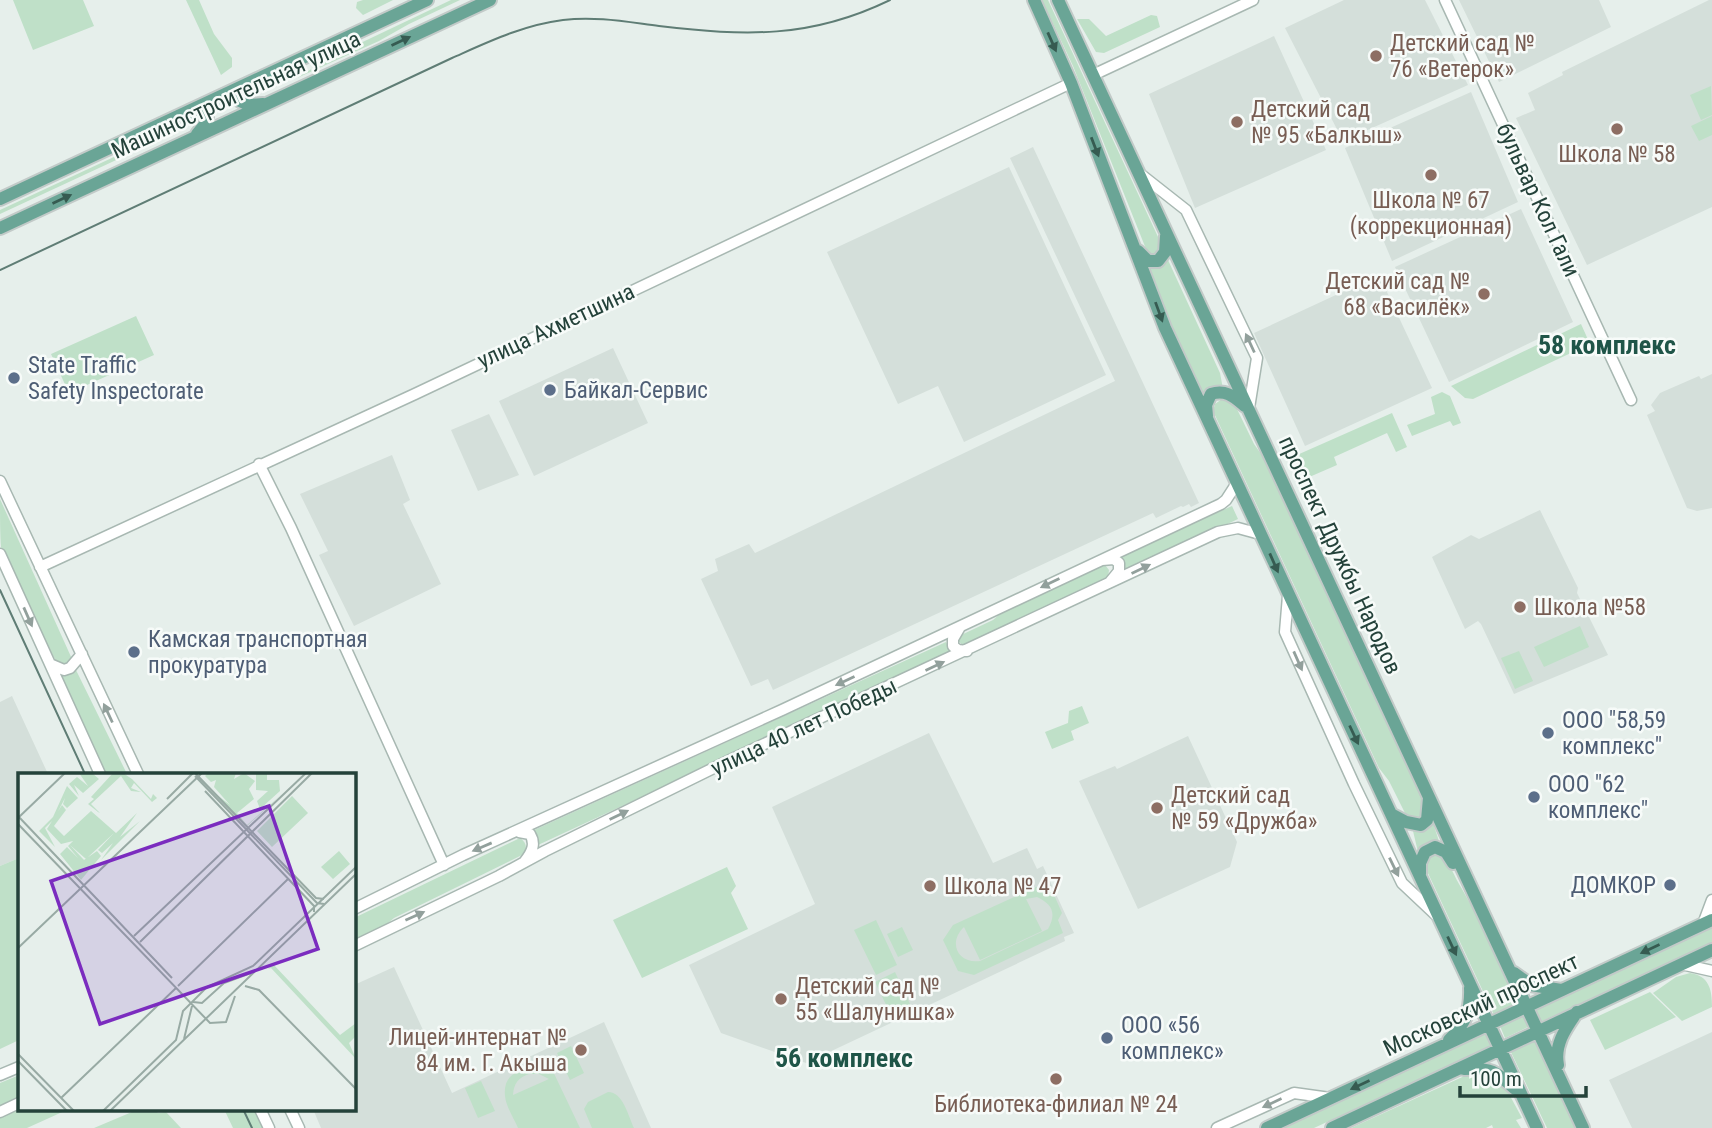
<svg xmlns="http://www.w3.org/2000/svg" width="1712" height="1128" font-family="'Roboto Condensed',sans-serif">
<style>
.built{fill:#d4dfda}
.green{fill:#bfe0c8;fill-rule:evenodd}
.lines{fill:none;stroke-linecap:round;stroke-linejoin:round}
.minor-casing{stroke:#a8b8b2;stroke-width:13}
.major-casing{stroke:#c2cac8;stroke-width:16}
.minor{stroke:#fff;stroke-width:10}
.major{stroke:#6aa596;stroke-width:12}
.tram{stroke:#5f7d75;stroke-width:2}
.oneway{fill:#365b51}
.oneway2{fill:#92a09c}
.education-dot{fill:#8d6e63;stroke:#f7fbf9;stroke-width:2.5}
.service-dot{fill:#5c6f8a;stroke:#f7fbf9;stroke-width:2.5}
.labels{text-anchor:middle;dominant-baseline:central;stroke-width:5;stroke-linejoin:round;paint-order:stroke}
.education-label{font-size:23px;fill:#785e54;stroke:#f7fbf9;text-anchor:start}
.street-label{font-size:23px;fill:#24423a;stroke:#f7fbf9}
.service-label{font-size:23px;fill:#4e5e75;stroke:#f7fbf9;text-anchor:start}
.quarter-label{font-size:26px;font-weight:bold;fill:#1f5548;stroke:#f7fbf9}
.inset-road{fill:none;stroke:#98aaa4;stroke-width:2}
.view{fill:#7b2cbf;fill-opacity:0.15;stroke:#7b2cbf;stroke-width:3.5}
.inset-edge{fill:none;stroke:#24423a;stroke-width:3.5}
</style>
<rect width="100%" height="100%" fill="#e6efeb"/>
<path class="built" d="M1344 0H1425L1468 85 1343 141 1285 28Z
M1459 0H1599L1611 27 1499 82Z
M1709 0H1712V207L1587 265 1516 118 1535 110 1528 93 1563 75 1562 72Z
M1274 36 1326 150 1195 208 1149 94Z
M1471 92 1518 202 1392 261 1345 148Z
M1033 147 1199 503 1191 507 1189 504 1183 507 1181 506 1156 518 1153 513 773 690 768 679 751 686 701 579 718 571 715 559 749 544 755 553 1115 381 1010 158Z
M1009 167 1106 375 964 442 938 386 898 404 827 252Z
M1521 209 1573 322 1449 382 1395 267Z
M1379 275 1432 388 1305 446 1254 333Z
M613 348 648 423 534 476 499 401Z
M1712 374V508L1697 511 1687 508 1647 415 1655 411 1651 405 1660 393 1699 376 1701 379Z
M489 414 519 475 478 491 451 430Z
M392 455 410 500 403 504 441 584 354 626 319 555 328 551 300 494Z
M1540 510 1578 588 1577 593 1608 655 1514 694 1481 624 1478 621 1465 629 1432 557 1471 535 1479 539Z
M12 696 48 774H19V858L0 866V702Z
M929 733 993 863 1027 848 1037 869 1043 866 1074 933 1064 937 1065 941 806 1063 721 1033 689 965 815 904 772 807Z
M1188 736 1237 842 1230 867 1138 909 1079 781 1115 766 1117 769Z
M394 967 452 1093 604 1022 651 1128H321L313 1109H354V985Z
M1712 1032V1128H1632L1609 1080Z"/>
<path class="green" d="M13 0H83L94 26 33 50Z
M186 0H199L214 34 232 58V67L221 75Z
M363 0H393L363 15 356 8 357 2Z
M451 0H460L409 24 379 41 297 78 329 58Z
M1042 0H1048L1159 239 1161 246 1156 255 1148 254 1073 66Z
M1151 15 1157 16 1160 27 1104 53 1096 52 1077 19H1089L1106 36Z
M1711 86 1712 115 1701 120 1690 95Z
M202 116 133 149 127 155 0 214V210Z
M1712 116V135L1699 141 1691 126Z
M1168 260 1220 373 1223 389 1202 399 1172 330 1150 268 1162 267Z
M136 316 154 355 69 393 51 354Z
M1581 324 1590 344 1473 399 1465 398 1451 386Z
M1442 392 1450 396 1461 423 1453 426 1450 421 1412 436 1407 425 1435 414 1431 397Z
M1222 399 1235 405 1254 444 1266 461 1405 759 1426 805 1423 814 1417 819 1409 818 1405 813 1389 781 1379 768 1213 411 1215 404Z
M1392 413 1407 447 1396 452 1387 433 1334 457 1337 465 1307 478 1297 455Z
M0 499 72 659 67 666 58 665C39 626 14 589 1 547 0 533 0 513 0 499Z
M1232 506 1238 519 1141 565 1123 569 1117 557Z
M1101 565H1105L1109 570 1108 577 965 647 958 641 959 636 993 620 1001 613Z
M1580 626 1589 647 1544 667 1534 647Z
M946 642 952 653 538 845 536 836 532 831Z
M1519 651 1533 681 1515 689 1501 658Z
M75 668 127 774 122 772 105 774 58 674 68 675Z
M1082 706 1089 723 1071 731 1074 740 1052 749 1045 732 1068 723 1069 711Z
M1432 820 1439 841 1426 843 1418 852 1413 831 1420 830Z
M520 838C527 843 527 848 524 854L394 918 382 928 354 941V918Z
M1438 853C1451 863 1453 875 1462 889 1483 925 1500 965 1517 1004L1494 1015 1427 871 1425 864 1430 856Z
M19 858V1040L0 1049V866Z
M727 867 736 886 731 893 748 929 642 978 613 920Z
M1036 887H1046L1055 897 1062 913 1058 920 1063 933 974 975 958 971 943 940 953 925ZM1037 897C1052 904 1057 913 1048 929L980 961C957 964 948 942 964 927L980 960 1042 931 1026 899Z
M876 920 897 965 876 975 854 930Z
M902 927 913 950 898 957 887 934Z
M1712 928V943L1540 1022 1535 1010Z
M895 972 911 1006 891 1015 875 982Z
M1690 973C1709 976 1712 989 1712 1007L1682 1021 1653 993 1676 977Z
M1650 992 1676 1017 1605 1050 1590 1020Z
M1523 1015 1528 1027 1505 1038 1500 1026Z
M1487 1032 1493 1045 1314 1128H1282Z
M1534 1040 1576 1128H1547L1510 1050Z
M571 1046 584 1073 570 1080 557 1053Z
M549 1063 580 1128H518C514 1118 506 1107 505 1096 502 1068 530 1066 549 1074L545 1065ZM529 1074H539L549 1079 513 1095C514 1083 518 1078 529 1074Z
M1482 1071 1502 1081 1522 1118 1516 1120 1521 1128H1493L1492 1125 1486 1128H1351L1471 1073Z
M17 1076 19 1098 0 1107V1083Z
M481 1081 495 1111 478 1118 465 1088Z
M608 1092C623 1092 628 1115 634 1128H592L584 1109 588 1102Z
M19 1109H69L27 1128H0V1118Z
M139 1109H154L158 1113 166 1112 181 1128H94Z
M224 1109H255L263 1128H233Z"/>
<g class="lines">
<g class="minor-casing">
<path id="minor" d="M1445 0 1631 400
M1093 75 1253 0
M1139 173 1186 210 1257 358 1249 408
M259 464 291 528 444 865
M0 481 138 774
M0 554 100 774
M1102 560 1114 559 1119 563V571L1110 582
M40 567 415 394 1071 83
M1288 596 1285 632 1354 784 1402 883 1436 915
M960 627 953 639V646L958 650 967 651
M50 664 64 670 70 668 82 654
M519 832 530 834C536 844 532 852 525 861
M354 909 463 855 782 710 1221 504 1226 500 1237 483
M1703 924 1712 900
M354 946 499 876 545 851 732 759 1218 532 1238 528 1260 534
M1681 964 1712 971
M0 1075 19 1067
M260 1109 269 1128
M290 1109 299 1128
M0 1112 19 1103
M1217 1128 1294 1093 1330 1098"/>
</g>
<g class="major-casing">
<path id="major" d="M1034 0 1071 83 1165 328 1537 1128
M1058 0 1583 1128
M251 84 242 92 240 101 249 105 263 104
M188 113 201 112 207 116 206 123 197 134
M0 199 427 0
M0 228 490 0
M1138 251 1148 261H1158L1165 252 1166 236
M1207 416 1206 405 1211 394C1226 389 1234 397 1245 406
M1391 814 1406 822 1421 825 1427 820 1429 798
M1420 874V863L1425 852 1435 847 1446 852 1453 863
M1514 973 1531 985 1561 990
M1449 1040C1465 1024 1471 1011 1470 988
M1558 1065C1554 1044 1566 1028 1577 1012
M1464 1069C1490 1067 1497 1072 1515 1089
M1267 1128 1712 920
M1332 1128 1712 950"/>
</g>
<use href="#minor" class="minor"/>
<use href="#major" class="major"/>
<path class="tram" d="M0 270 452 58C488 42 523 25 563 20 596 16 627 22 659 26 745 36 810 39 890 0
M0 590 85 774
M243 1109 252 1128"/>
</g>
<defs><path id="oneway-solid" d="M-6-.8H1V-3.2L6.5 0L1 3.2V.8H-6Z" transform="scale(1.75)"/></defs>
<g class="oneway">
<use href="#oneway-solid" transform="translate(401 41) rotate(-25)"/>
<use href="#oneway-solid" transform="translate(1052 42) rotate(66)"/>
<use href="#oneway-solid" transform="translate(1095 147) rotate(69)"/>
<use href="#oneway-solid" transform="translate(62 199) rotate(-25)"/>
<use href="#oneway-solid" transform="translate(1159 312) rotate(70)"/>
<use href="#oneway-solid" transform="translate(1274 563) rotate(66)"/>
<use href="#oneway-solid" transform="translate(1354 735) rotate(65)"/>
<use href="#oneway-solid" transform="translate(1452 946) rotate(65)"/>
<use href="#oneway-solid" transform="translate(1650 949) rotate(155)"/>
<use href="#oneway-solid" transform="translate(1360 1085) rotate(155)"/>
</g>
<g class="oneway2">
<use href="#oneway-solid" transform="translate(1250 343) rotate(-115)"/>
<use href="#oneway-solid" transform="translate(1141 569) rotate(-26)"/>
<use href="#oneway-solid" transform="translate(1050 583) rotate(154)"/>
<use href="#oneway-solid" transform="translate(28 617) rotate(66)"/>
<use href="#oneway-solid" transform="translate(1298 661) rotate(66)"/>
<use href="#oneway-solid" transform="translate(935 666) rotate(-25)"/>
<use href="#oneway-solid" transform="translate(845 681) rotate(155)"/>
<use href="#oneway-solid" transform="translate(108 713) rotate(-115)"/>
<use href="#oneway-solid" transform="translate(619 815) rotate(-26)"/>
<use href="#oneway-solid" transform="translate(482 847) rotate(157)"/>
<use href="#oneway-solid" transform="translate(1394 867) rotate(64)"/>
<use href="#oneway-solid" transform="translate(415 916) rotate(-24)"/>
<use href="#oneway-solid" transform="translate(1272 1103) rotate(155)"/>
</g>
<g class="education-dot">
<circle cx="1376" cy="56" r="7"/>
<circle cx="1237" cy="122" r="7"/>
<circle cx="1617" cy="129" r="7"/>
<circle cx="1431" cy="175" r="7"/>
<circle cx="1484" cy="294" r="7"/>
<circle cx="1520" cy="607" r="7"/>
<circle cx="1157" cy="808" r="7"/>
<circle cx="930" cy="886" r="7"/>
<circle cx="781" cy="999" r="7"/>
<circle cx="581" cy="1050" r="7"/>
<circle cx="1056" cy="1079" r="7"/>
</g>
<g class="service-dot">
<circle cx="14" cy="378" r="7"/>
<circle cx="550" cy="390" r="7"/>
<circle cx="134" cy="652" r="7"/>
<circle cx="1548" cy="733" r="7"/>
<circle cx="1534" cy="797" r="7"/>
<circle cx="1670" cy="885" r="7"/>
<circle cx="1107" cy="1038" r="7"/>
</g>
<g class="labels">
<g class="education-label">
<text x="1390" y="43">Детский сад №<tspan x="1390" dy="26">76 «Ветерок»</tspan></text>
<text x="1251" y="109">Детский сад<tspan x="1251" dy="26">№ 95 «Балкыш»</tspan></text>
<text x="1617" y="154" text-anchor="middle">Школа № 58</text>
<text x="1431" y="200" text-anchor="middle">Школа № 67<tspan x="1431" dy="26">(коррекционная)</tspan></text>
<text x="1470" y="281" text-anchor="end">Детский сад №<tspan x="1470" dy="26">68 «Василёк»</tspan></text>
<text x="1534" y="607">Школа №58</text>
<text x="1171" y="795">Детский сад<tspan x="1171" dy="26">№ 59 «Дружба»</tspan></text>
<text x="944" y="886">Школа № 47</text>
<text x="795" y="986">Детский сад №<tspan x="795" dy="26">55 «Шалунишка»</tspan></text>
<text x="567" y="1037" text-anchor="end">Лицей-интернат №<tspan x="567" dy="26">84 им. Г. Акыша</tspan></text>
<text x="1056" y="1104" text-anchor="middle">Библиотека-филиал № 24</text>
</g>
<g class="street-label">
<text transform="translate(236 95) rotate(-25)">Машиностроительная улица</text>
<text transform="translate(1538 200) rotate(65)">бульвар Кол Гали</text>
<text transform="translate(556 326) rotate(-25)">улица Ахметшина</text>
<text transform="translate(1340 555) rotate(65)">проспект Дружбы Народов</text>
<text transform="translate(804 727) rotate(-25)">улица 40 лет Победы</text>
<text transform="translate(1481 1005) rotate(-25)">Московский проспект</text>
</g>
<g class="service-label">
<text x="28" y="365">State Traffic<tspan x="28" dy="26">Safety Inspectorate</tspan></text>
<text x="564" y="390">Байкал-Сервис</text>
<text x="148" y="639">Камская транспортная<tspan x="148" dy="26">прокуратура</tspan></text>
<text x="1562" y="720">ООО "58,59<tspan x="1562" dy="26">комплекс"</tspan></text>
<text x="1548" y="784">ООО "62<tspan x="1548" dy="26">комплекс"</tspan></text>
<text x="1656" y="885" text-anchor="end">ДОМКОР</text>
<text x="1121" y="1025">ООО «56<tspan x="1121" dy="26">комплекс»</tspan></text>
</g>
<g class="quarter-label">
<text x="1607" y="345">58 комплекс</text>
<text x="844" y="1058">56 комплекс</text>
</g>
</g>
<g transform="translate(18 773)">
<rect width="338" height="338" fill="#e6efeb"/>
<path d="M61 0H74L81 6 65 20 56 12 61 23 51 11 59 4 70 13ZM95 0H105L114 6 133 26 135 21 139 25 134 29 116 10 113 15 123 19 113 18 103 3 73 31 82 40 80 39 70 31 76 26 73 24ZM190 0H218L216 6 226 0 237 8 231 16 236 26 219 40 229 52 265 20 228 54 190 15 212 32 196 14 198 7 193 9 187 3ZM238 0H260L249 1V7H261L262 18 242 36 239 28 250 18 238 17ZM49 13 60 25 49 35 45 31 47 25 36 46 27 55 37 74 21 58 35 44ZM274 23 290 40 254 74 239 58ZM44 32 48 37 36 53 46 63 73 38 98 60 119 40 102 64 122 48 83 87 95 70 84 80 80 77 96 60 68 86 52 72 66 87 79 78 83 83 63 107 42 81 49 74 60 85 50 73 55 68 43 71 29 56ZM321 78 332 91 315 106 303 94ZM255 191 322 262 338 250V263L331 270 338 286 253 195 250 196Z" fill="#bfe0c8"/>
<path class="inset-road" d="M177 0 298 125 306 126M177 3 299 130 306 131M187 18 296 133V139M149 26 175 0M0 43 154 205M0 45 47 0M0 51 192 250 208 249 217 223M116 163 288 0M122 169 294 0M0 175 184 0M160 213 270 106M227 213 241 217 338 316M175 229 184 230 206 210 233 200M166 266 174 233M0 281 56 338M0 288 49 338M43 325 158 215M85 338 158 267 165 238 189 214 235 193 338 94M92 338 338 101"/>
<path class="view" d="M251 33 300 176 82 251 33 108Z"/>
<rect width="338" height="338" class="inset-edge"/>
</g>
<path d="M1460 1086v10h126v-10" fill="none" stroke="#24423a" stroke-width="3.5"/>
<text x="1470" y="1086" font-size="21" fill="#24423a" stroke="#f7fbf9" stroke-width="5" paint-order="stroke">100 m</text>
</svg>
